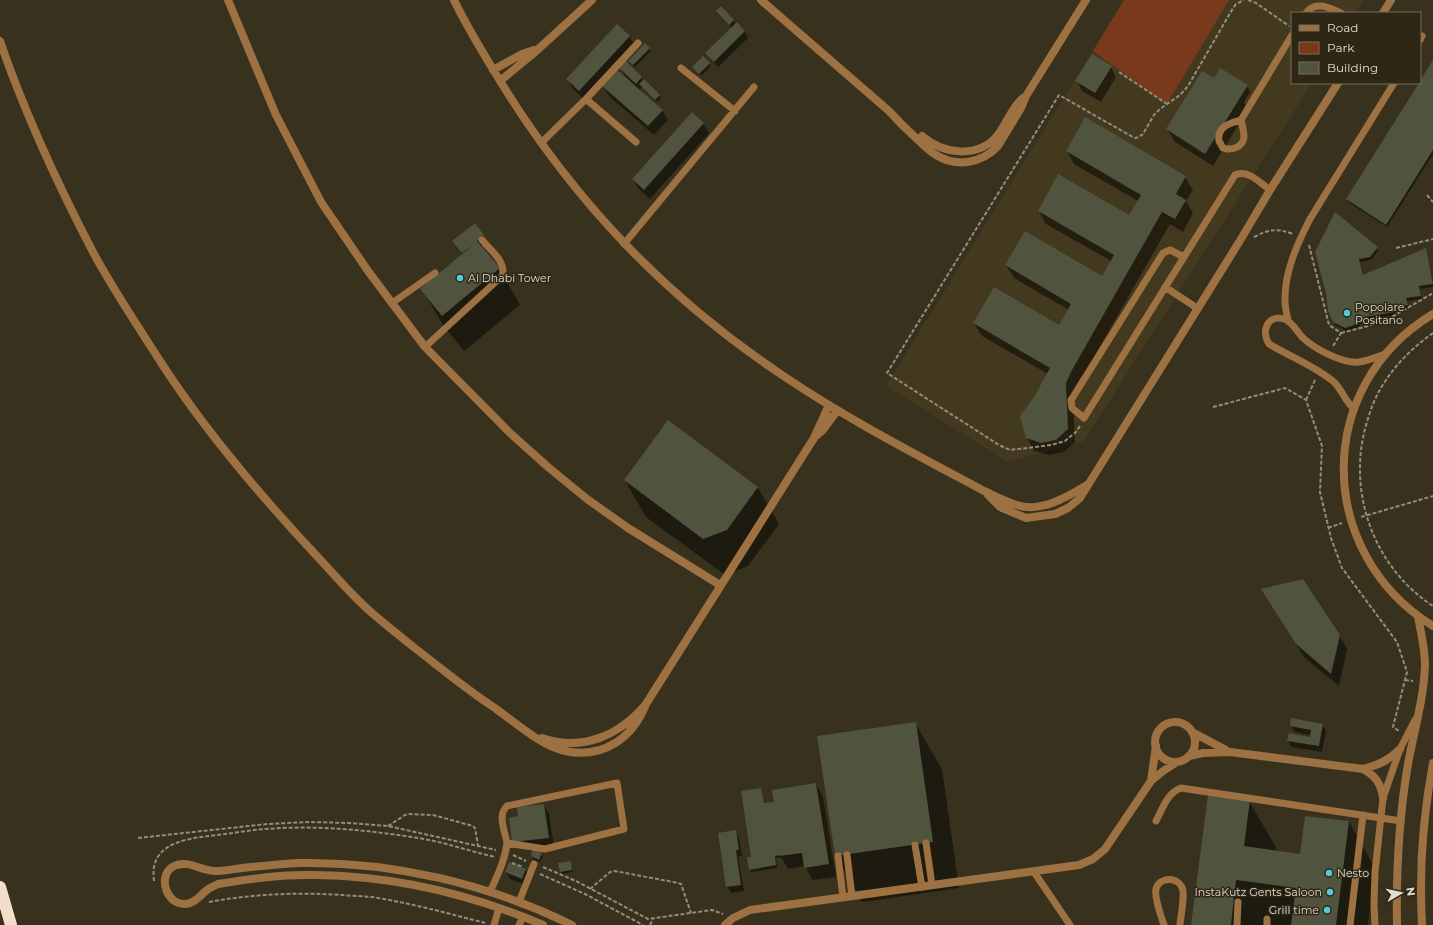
<svg xmlns="http://www.w3.org/2000/svg" width="1433" height="925" font-family="Montserrat,sans-serif">
<style>
.built{fill:#43391f}
.green{fill:#78391d}
.shadow{fill:#0007}
.building{fill:#50533e}
.lines{fill:none;stroke-linecap:round;stroke-linejoin:round}
.path{stroke:#928d7e;stroke-width:2;stroke-dasharray:4 2;stroke-linecap:butt}
.service{stroke:#9e7142;stroke-width:7}
.minor{stroke:#9e7142;stroke-width:8}
.motorway{stroke:#f4dec9;stroke-width:12}
.poi-dot{fill:#53cbda;stroke:#2e2714;stroke-width:1.5}
.labels{text-anchor:middle;dominant-baseline:central;stroke-width:3;stroke-linejoin:round;paint-order:stroke}
.poi-label{font-size:11px;fill:#e0dcd0;stroke:#2e2714;text-anchor:start}
</style>
<rect width="100%" height="100%" fill="#38311e"/>
<path class="built" d="M1124 0H1361L1364 1 1356 13H1292V83H1312L1084 441 1008 462 886 386Z"/>
<path class="green" d="M1124 0H1229L1167 104 1093 51Z"/>
<path class="shadow" d="M717 11 733 20 736 24 737 23 745 31 748 38 718 67 710 59 707 53 732 28Z
M629 36 635 46 585 100 573 89 568 80Z
M649 49 651 51 635 67 631 63Z
M625 62 661 98 657 102 642 87 639 90 662 110 668 120 654 135 609 96 603 87 631 83 632 82 623 73 620 67Z
M1433 62V154L1387 227 1348 202 1347 199Z
M709 64 711 66 701 76 693 67Z
M1111 67 1116 77 1101 102 1082 91 1077 81Z
M1247 85 1250 92 1244 102 1248 109 1213 166 1175 142 1167 129Z
M692 113 703 124 709 133 650 199 638 188 633 179Z
M1067 151 1185 177 1193 190 1186 201 1193 213 1183 232 1170 224 1079 383 1073 396 1075 442 1064 452 1049 455 1034 451 1027 438 1034 397 1048 374 982 336 974 323 1060 326 1069 310 1014 278 1006 265 1102 277 1111 261 1046 224 1039 211 1129 217 1138 201 1074 164Z
M474 224 487 242 481 247 499 268 520 305 464 351 443 325 422 289 463 255 453 241Z
M1377 248 1378 251 1371 260 1360 262 1364 276 1425 249 1433 281V287L1420 289 1422 299 1407 301 1409 307 1395 310 1396 315 1366 319 1358 327 1347 331 1335 325 1334 322 1316 252Z
M668 422 758 488 779 524 748 566 725 575 646 517 625 480Z
M1270 602 1339 635 1347 649 1339 686 1304 657Z
M915 723 942 769 959 888 862 902 836 856Z
M1322 724 1326 731 1322 752 1292 747 1288 741 1311 738V735L1295 732 1291 726Z
M816 784 823 797 836 877 812 880 805 866 788 869 781 857 776 858 777 868 751 872 750 869 761 789 764 804 775 802Z
M1249 801 1276 847 1275 851 1301 855 1349 822 1375 868 1368 925H1192Z
M544 805 549 814 554 847 529 851 526 846 517 848 520 821Z
M735 831 739 837 742 856H738L744 891 731 893 727 886Z
M541 854 543 857 540 862 533 859 532 856Z
M570 862 573 872 562 874 561 871Z
M510 864 526 870 529 876 526 885 510 879 506 872Z"/>
<path class="building" d="M721 6 734 20 729 25 716 11Z
M737 22 745 31 714 62 705 53Z
M617 24 630 36 579 91 566 79Z
M645 43 650 48 633 65 628 61Z
M1092 54 1112 66 1095 93 1075 81Z
M703 56 710 63 699 74 692 67Z
M625 60 642 77 636 84 618 67Z
M1433 60V150L1386 225 1346 199 1419 83H1420V81Z
M1220 68 1248 85 1205 154 1166 129 1202 71 1214 78Z
M617 70 663 110 648 126 602 86Z
M644 79 660 95 655 100 639 84Z
M692 112 704 123 644 190 632 179Z
M1085 117 1186 176 1176 194 1186 200 1175 219 1162 212 1072 370 1066 383 1068 429 1056 440 1041 443 1026 438 1020 416 1034 397 1050 368 973 323 994 287 1059 325 1071 304 1005 265 1025 231 1102 276 1114 255 1038 211 1058 174 1129 215 1141 195 1066 151Z
M1335 212 1378 247 1370 257 1359 259 1363 275 1426 248 1433 284 1419 286 1421 296 1406 298 1408 305 1394 307 1395 312 1364 317 1357 324 1345 328 1333 322 1328 310 1326 293 1315 252Z
M475 223 484 235 477 241 500 268 442 316 420 289 473 245 462 253 452 241Z
M668 420 758 487 727 530 703 539 624 480Z
M1303 579 1340 635 1331 674 1296 644 1261 589Z
M1291 718 1323 724 1319 746 1287 741 1289 733 1310 737 1311 730 1290 726Z
M916 722 933 842 835 856 817 736Z
M816 783 829 864 804 868 802 853 779 856V855L775 856 776 865 749 870 747 857H751L741 791 761 788 764 803 774 802 772 790Z
M1208 795 1250 800 1244 846 1300 854 1305 816 1349 821 1336 925H1291L1296 888 1236 880 1231 925H1191Z
M544 804 549 838 512 842 509 818 518 816 517 807Z
M736 830 739 850H736L741 885 726 887 718 833Z
M533 849 542 853 539 860 531 856Z
M571 861 572 870 560 872 558 863Z
M509 862 526 869 522 879 505 872Z"/>
<g class="lines">
<path class="path" d="M1248 0 1256 3 1289 26
M1119 72 1167 104
M1427 195 1433 202
M1254 237C1269 229 1277 228 1293 234
M1309 245 1329 325 1341 333 1333 346
M1396 248 1433 239
M1341 333 1368 326 1390 318 1433 293
M1433 333C1413 347 1397 363 1384 383 1376 395 1371 408 1367 422 1346 490 1373 567 1433 606
M1306 400 1315 380
M1213 407 1285 388 1306 400 1322 446 1320 492 1331 538 1342 568 1397 642 1407 672 1393 727 1399 731
M1080 426 1076 432 1065 441 1051 445 1010 450 999 445 887 373 1059 95 1131 136 1135 138 1139 137 1143 134 1154 115 1160 109 1180 95 1188 86 1233 8 1236 4 1244 0
M1361 517 1433 496
M1328 528 1342 523
M1405 680 1413 681
M388 826 405 815 409 814 433 815 473 826 475 828 478 846
M138 838 267 824 309 822 349 823 388 826 496 850
M513 855 526 861
M512 863 523 867
M543 867 576 881 648 919 712 910 723 914
M540 874 585 894 643 925
M154 881C153 871 153 861 161 853 173 839 201 837 218 835 234 833 250 830 266 829 316 825 369 830 418 838 444 842 469 851 495 857
M590 889 610 872 615 871 678 883 681 884 691 913
M209 902C253 894 297 892 342 895 352 896 362 896 372 897 410 903 447 913 485 923
M650 925 653 919"/>
<path class="service" d="M1306 13C1315 0 1330 8 1341 13
M1420 40 1422 36
M681 68 735 111
M586 99 636 142
M1241 120 1292 35
M1241 120C1242 125 1244 131 1244 137 1243 147 1232 151 1223 148L1219 141C1217 126 1230 123 1241 120Z
M541 143 586 99 638 43
M624 244 754 87
M1184 257 1170 250 1163 253 1073 397 1071 400 1072 408 1084 418 1235 175C1248 169 1260 183 1270 190
M1165 287 1197 308
M392 303 435 273
M1288 320C1287 314 1285 308 1285 302 1284 273 1297 244 1310 219L1394 83
M425 347 502 276C507 262 490 250 482 240
M1354 409C1345 401 1342 390 1334 382 1317 367 1289 356 1269 344 1261 332 1267 314 1284 319 1293 322 1297 332 1303 338 1315 349 1343 364 1359 362 1368 361 1377 357 1385 354
M1156 821C1163 808 1167 793 1181 788L1401 821
M926 843 932 885
M915 845 922 887
M847 855 852 896
M838 856 843 897
M1034 872 1070 925
M490 892C497 876 505 861 507 843 505 831 497 815 507 806L617 783 624 829 545 849 507 843
M519 902 534 864
M494 925 499 908
M519 925 523 917
M1164 925C1161 916 1154 898 1156 889 1160 875 1181 877 1183 891 1184 901 1181 914 1180 925
M1237 925 1238 902
M1267 925V919
M1350 925 1363 815
M1375 925 1374 903 1375 872 1383 798 1400 749 1415 720"/>
<path class="minor" d="M228 0 276 115 321 202 368 271 425 347 510 433 548 467 587 499 628 528 720 585
M454 0C466 25 480 48 494 71 569 196 663 296 785 377 849 420 917 455 984 491 995 496 1006 502 1017 505 1041 513 1067 497 1087 485
M761 0 889 111C898 121 907 130 917 139 923 145 929 151 936 155 957 168 982 163 998 146L1021 108 1026 96 1086 0
M1383 13 1391 0
M0 41C25 114 58 185 94 254 114 291 139 328 162 364 206 432 259 494 314 553 333 573 351 595 372 613 386 625 401 637 416 649 442 669 467 690 495 708 514 722 542 746 565 751 603 759 633 738 646 704
M493 70 522 54 534 50
M500 81 534 53 592 0
M922 136C943 154 977 159 997 136 1007 124 1011 108 1023 98
M1433 314C1313 386 1315 553 1433 626
M816 436 822 431 837 411
M988 495 1000 507 1026 518 1055 514 1068 508 1080 498 1241 239 1270 190 1338 83
M1155 742a20 20 0 1 1 40 0a20 20 0 1 1-40 0Z
M1192 732 1226 750
M542 738C583 752 620 735 646 704L814 438 829 405
M1189 756 1203 753 1230 752 1363 769C1379 765 1389 760 1400 749
M1363 769C1376 776 1381 784 1383 798
M1151 781 1156 746
M543 925C471 894 392 876 315 875 282 874 250 879 218 884 216 885 214 886 212 887 204 890 199 900 190 903 168 910 155 876 174 866 189 859 202 872 217 871 225 871 234 869 242 868 261 866 280 864 299 863 393 861 488 884 572 925
M725 925 733 918 750 910 1079 865 1093 859 1105 849 1151 781 1163 771 1177 762
M1397 925C1396 871 1399 817 1408 764 1414 731 1424 698 1425 665 1425 648 1421 632 1418 617
M1422 925C1419 871 1423 816 1433 763"/>
<path class="motorway" d="M0 887 11 925"/>
</g>
<g class="poi-dot">
<circle cx="460" cy="278" r="4"/>
<circle cx="1347" cy="313" r="4"/>
<circle cx="1329" cy="873" r="4"/>
<circle cx="1330" cy="892" r="4"/>
<circle cx="1327" cy="910" r="4"/>
</g>
<g class="labels">
<g class="poi-label">
<text x="468" y="278">Al Dhabi Tower</text>
<text x="1355" y="307">Popolare<tspan x="1355" dy="13">Positano</tspan></text>
<text x="1337" y="873">Nesto</text>
<text x="1322" y="892" text-anchor="end">InstaKutz Gents Saloon</text>
<text x="1319" y="910" text-anchor="end">Grill time</text>
</g>
</g>
<rect x="1291" y="12" width="130" height="72" fill="#2e2714" stroke="#756f5f"/>
<rect x="1299" y="25" width="20" height="6" fill="#9e7142" stroke="#756f5f"/>
<text x="1327" y="32" font-size="12" fill="#e0dcd0">Road</text>
<rect x="1299" y="42" width="20" height="12" fill="#78391d" stroke="#756f5f"/>
<text x="1327" y="52" font-size="12" fill="#e0dcd0">Park</text>
<rect x="1299" y="62" width="20" height="12" fill="#50533e" stroke="#756f5f"/>
<text x="1327" y="72" font-size="12" fill="#e0dcd0">Building</text>
<g transform="translate(1401 893) rotate(81)" stroke="#2e2714" stroke-width="3" paint-order="stroke">
<path d="M0-3L7 15L0 10L-7 15Z" fill="#e0dcd0"/>
<text y="-6" font-size="11" font-weight="bold" text-anchor="middle" fill="#e0dcd0">N</text>
</g>
</svg>
